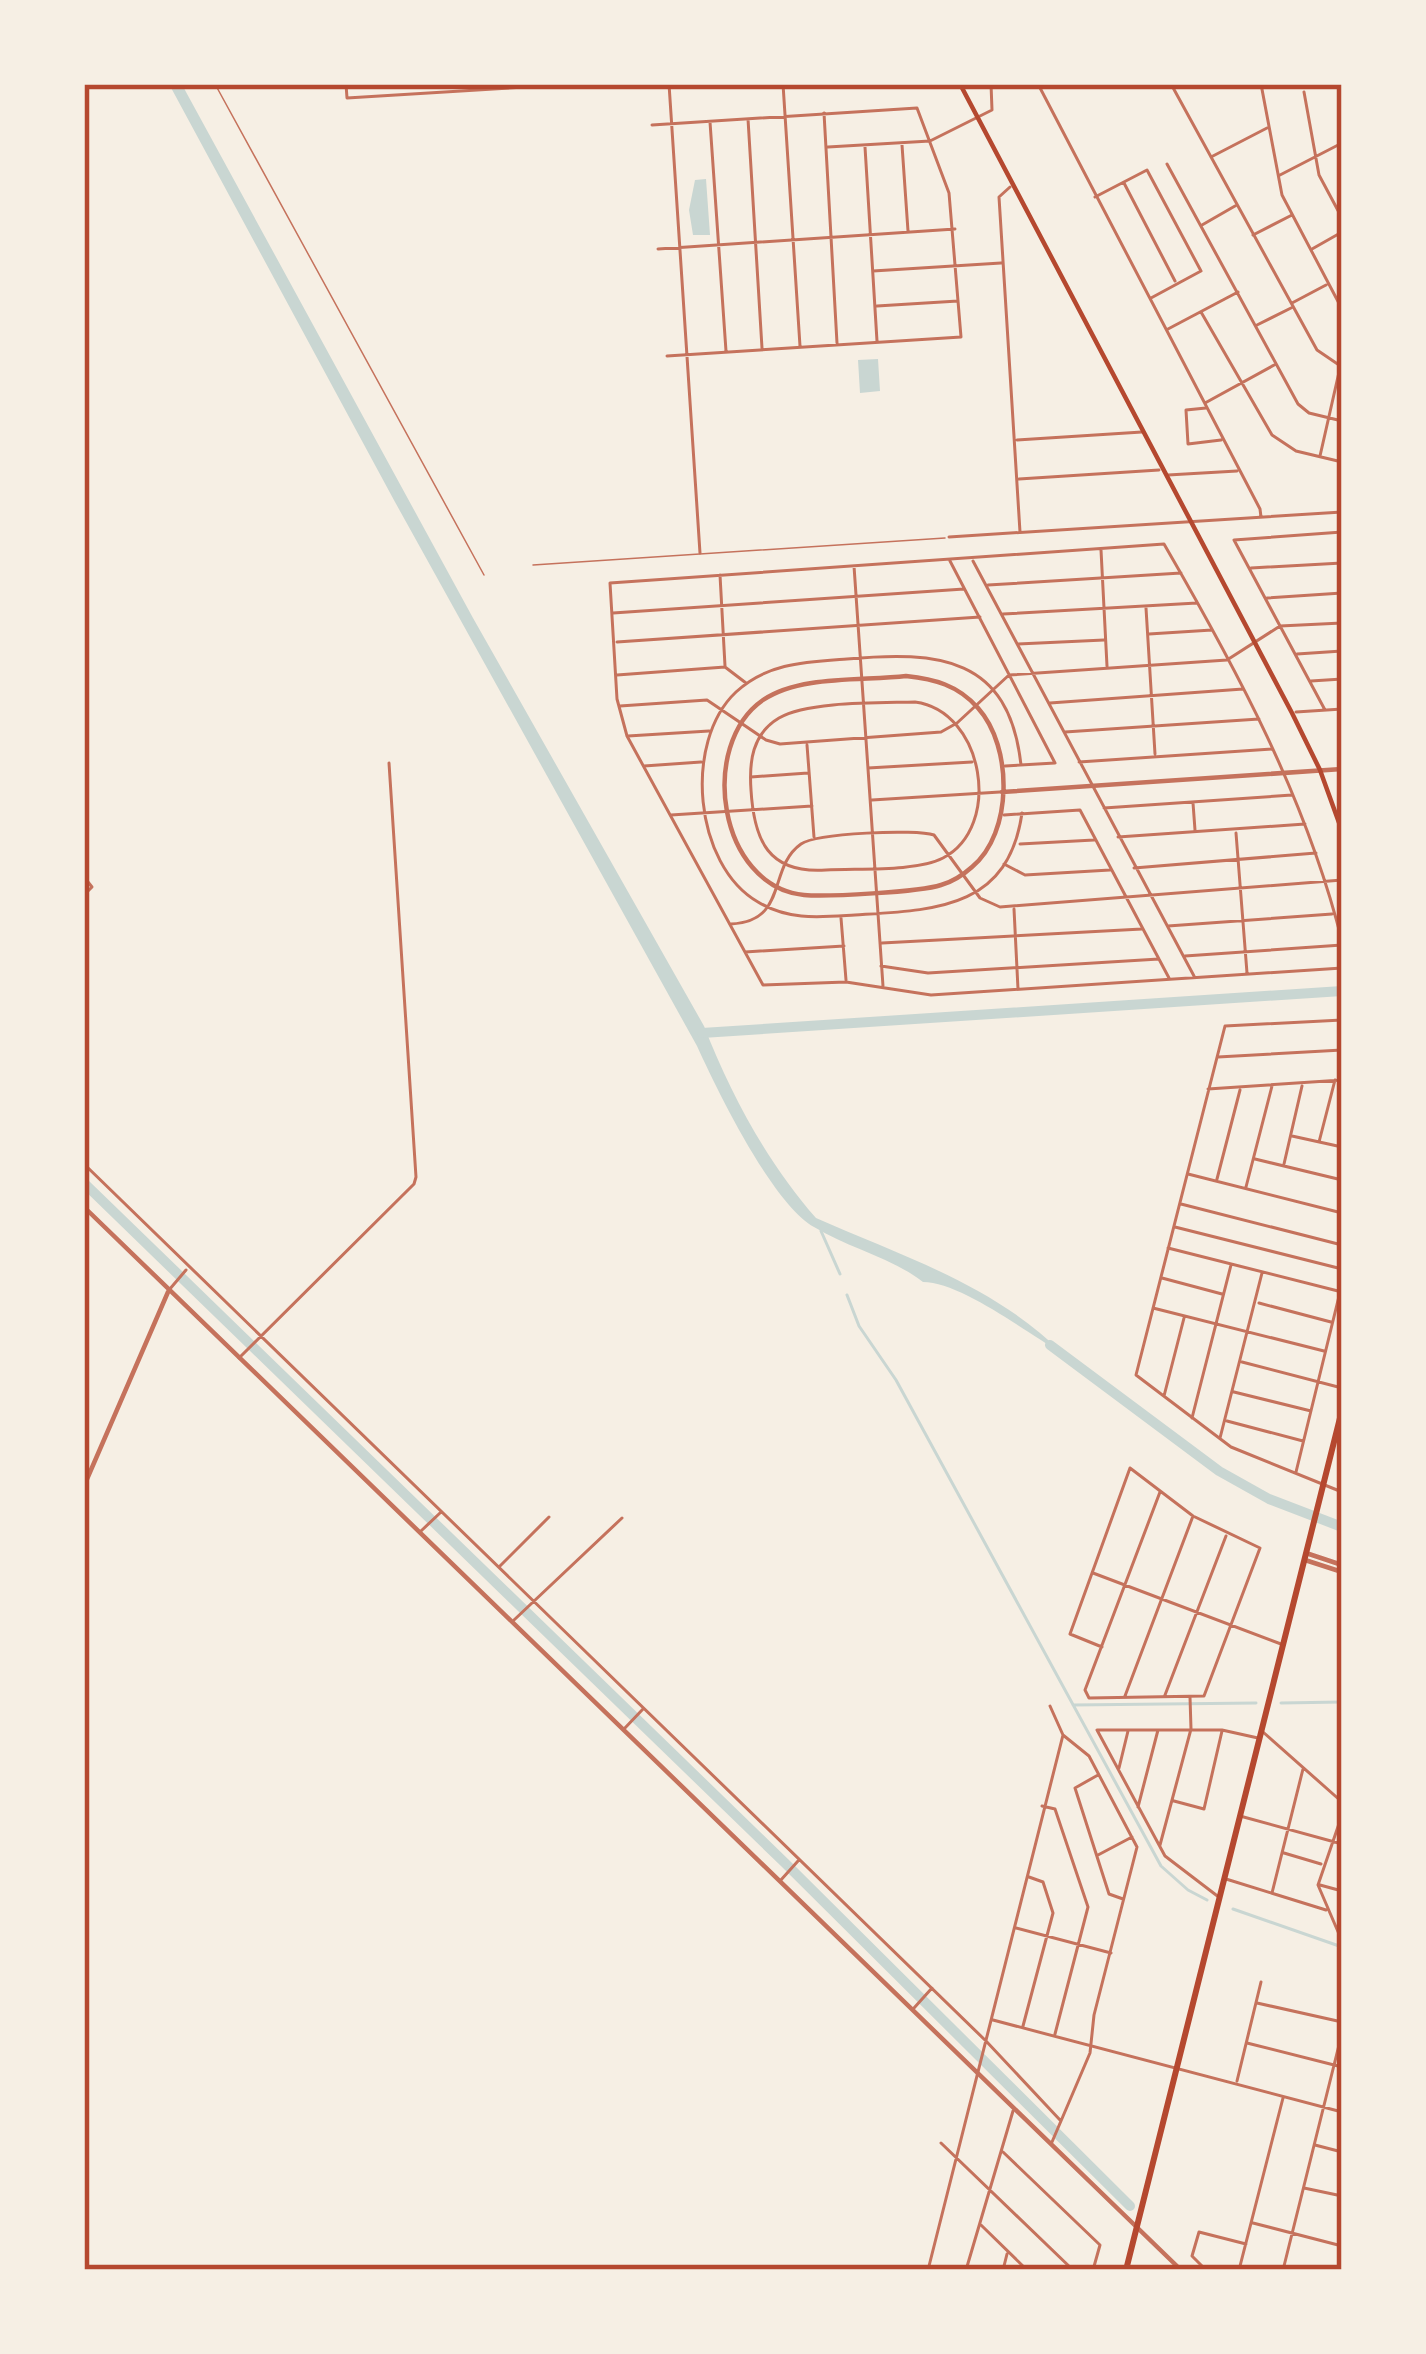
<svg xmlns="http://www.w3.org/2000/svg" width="1426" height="2354" font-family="Mulish,sans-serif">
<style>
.water{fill:#c9d6d2}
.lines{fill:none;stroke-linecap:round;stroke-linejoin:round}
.stream{stroke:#c9d6d2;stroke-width:3}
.river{stroke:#c9d6d2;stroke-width:10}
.service{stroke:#c5725c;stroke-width:1.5}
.pedestrian{stroke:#c5725c;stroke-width:3}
.minor{stroke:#c5725c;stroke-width:3}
.tertiary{stroke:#c5725c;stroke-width:4.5}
.secondary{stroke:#b5482f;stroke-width:4.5}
.primary{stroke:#b5482f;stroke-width:6}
.neatline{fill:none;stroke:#b5482f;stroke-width:4.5}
</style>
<rect width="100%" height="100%" fill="#f6efe4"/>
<path class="water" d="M169 84H182L186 92 473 618 704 1026C731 1095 767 1162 816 1218 902 1256 994 1285 1062 1353 1027 1333 961 1282 923 1282 891 1257 848 1248 814 1227 772 1203 718 1092 697 1046L395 502Z
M706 179 710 235H693L689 210 695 180Z
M878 359 880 391 860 393 858 360Z"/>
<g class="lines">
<path class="stream" d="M821 1231 840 1274
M847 1295 859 1326 896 1380 1161 1866 1188 1890 1207 1900
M1281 1703 1342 1702
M1073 1705 1256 1703
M1233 1909 1342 1947"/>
<path class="river" d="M702 1033 1342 991
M84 1183 785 1863 1130 2206
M1050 1345 1219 1471 1269 1499 1342 1527"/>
<path class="service" d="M215 84 484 575
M533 565 945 538"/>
<path class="pedestrian" d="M84 877 92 887 84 895"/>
<path class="minor" d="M346 84 347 98 573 84
M669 84 700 553
M783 84 800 346
M1038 84 1260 509 1261 517
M1171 84 1317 350 1342 367
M1261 84 1282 195 1342 309
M1304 92 1319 175 1342 218
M824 113 837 343
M748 119 762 348
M710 122 726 351
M652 125 917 108 949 193 961 337 667 356
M902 145 908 231
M828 147 930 141 992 110 991 84
M865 147 877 341
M1211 157 1267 128
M1167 164 1298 404 1309 413 1342 421
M1280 175 1342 143
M1124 183 1175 281
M1010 187 999 197 1020 532
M1095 197 1147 170 1201 271 1151 298
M1202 225 1235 206
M1253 235 1292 215
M658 249 955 229
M1312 249 1342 232
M873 271 1001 263
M1292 303 1326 285
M877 306 958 301
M1201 312 1272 435 1296 451 1342 462
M1257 325 1291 308
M1168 329 1238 292
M1205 403 1276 364
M1206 408 1186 410 1188 444 1221 440
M1017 440 1142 432
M1320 456 1342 359
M1168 475 1237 471
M1019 479 1159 470
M949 537 1342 512
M1101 550 1107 666
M950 561 1055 763 1005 766
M973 561 1194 976
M854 566 883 986
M1251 568 1342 563
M720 575 725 666
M988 585 1181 573
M1267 598 1342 593
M1146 608 1155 754
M613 613 964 589
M1003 614 1197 603
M1149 634 1212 630
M617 642 980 617
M1018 644 1104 640
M1297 654 1342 651
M617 675 725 667 746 683
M1311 681 1342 679
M915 702C984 711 1003 827 943 858 916 872 858 868 826 870 768 874 754 840 751 790 749 762 752 734 779 718 808 701 880 703 915 702Z
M1050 703 1243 689
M620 706 707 700 766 740 780 744 941 732 957 723 1009 675 1227 660 1280 626 1342 623
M1325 710 1234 540 1342 532
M1296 712 1342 709
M1065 732 1259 719
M628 736 709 731
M807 745 814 837
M1079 762 1272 749
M1021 765C1009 656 938 651 847 659 806 662 767 663 736 692 683 742 694 865 758 902 789 921 821 917 855 915 934 910 1008 910 1022 813
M644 766 701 762
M868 768 972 762
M751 777 808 773
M872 800 1000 792
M1193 803 1195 830
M1104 808 1292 795
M671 815 812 806
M1004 815 1080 810 1169 978
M1236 833 1247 973
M1118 837 1305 824
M1020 844 1094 840
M1004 864 1025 875 1110 870
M1134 868 1316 853
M1014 909 1018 989
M841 918 846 980
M731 924C789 921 767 868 801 844 817 833 916 829 934 835L980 898 1000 907 1342 880
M1168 926 1332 914
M1342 941C1306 798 1237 670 1164 544L610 583 617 699 627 736 763 985 846 982 931 995 1342 968
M882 943 1142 929
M745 952 844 946
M1185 956 1342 945
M881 966 928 973 1159 959
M1342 1020 1225 1026 1136 1375 1231 1447 1342 1492
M1218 1057 1342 1050
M1208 1089 1342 1080
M1292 1136 1342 1147
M1319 1142 1335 1080
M1255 1159 1342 1180
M84 1164 986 2041 1060 2120
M1284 1164 1302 1086
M1188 1174 1342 1213
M1217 1179 1240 1090
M1246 1187 1272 1086
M1181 1204 1342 1245
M1175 1227 1342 1269
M1168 1248 1338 1291
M1162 1278 1222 1294
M169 1290 186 1270
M1259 1303 1331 1322
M1153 1308 1324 1351
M239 1358 414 1184 416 1177 389 763
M1242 1362 1342 1388
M1234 1392 1311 1411
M1164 1396 1184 1318
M1192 1418 1231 1265
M1227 1421 1303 1441
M1220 1438 1262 1273
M1296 1472 1342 1284
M421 1531 440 1513
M500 1566 549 1517
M1093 1573 1281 1644
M514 1620 622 1518
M1102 1647 1070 1634 1130 1468 1193 1516 1260 1548 1204 1696 1089 1698 1085 1690 1160 1492
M1165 1695 1226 1536
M1125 1696 1193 1516
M1050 1706 1063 1735 1089 1756 1137 1847 1094 2015 1090 2053 1052 2142
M624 1729 643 1709
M1263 1732 1342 1802
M1119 1768 1128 1731
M1098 1775 1075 1788 1109 1894 1123 1899
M1174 1801 1204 1809 1222 1731
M1042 1806 1055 1809 1088 1907 1055 2034
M1138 1807 1158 1730
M1342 1815 1318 1885 1342 1941
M1240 1816 1342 1844
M1160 1845 1191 1729 1190 1697
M1284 1853 1321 1864
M1098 1855 1132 1837
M1226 1879 1326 1910
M780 1881 798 1861
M1320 1885 1342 1891
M1272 1893 1303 1769
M1220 1898 1165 1856 1097 1730H1222L1258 1738
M1016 1928 1111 1953
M1257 2003 1342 2022
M914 2008 932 1988
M993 2020 1342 2112
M1023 2026 1053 1913 1043 1882 1029 1877
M1247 2043 1342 2067
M1237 2081 1261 1982
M941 2143 1073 2270
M1315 2145 1342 2152
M1003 2152 1100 2245 1093 2270
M1304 2188 1342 2196
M1253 2223 1342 2246
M981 2225 1027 2270
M906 2267 912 2270
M928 2270 1063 1735
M966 2270 1013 2111
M1003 2270 1007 2254
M1206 2270 1192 2256 1199 2232 1246 2244
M1239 2270 1283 2098
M1283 2270 1342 2033"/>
<path class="tertiary" d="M906 676C934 679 958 685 978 708 1013 747 1013 833 972 867 963 875 952 882 941 885 920 892 826 897 804 895 718 886 698 745 763 700 800 675 862 681 906 676Z
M1002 792 1342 769
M84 1207 1181 2270
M84 1486 168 1292
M1306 1553 1342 1565
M1305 1560 1342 1572"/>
<path class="secondary" d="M960 84 1292 713 1320 770 1342 831"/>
<path class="primary" d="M1126 2270 1342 1410"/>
</g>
<rect width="1426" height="2354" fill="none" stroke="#f6efe4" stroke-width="174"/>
<rect x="87" y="87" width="1252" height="2180" class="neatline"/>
</svg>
